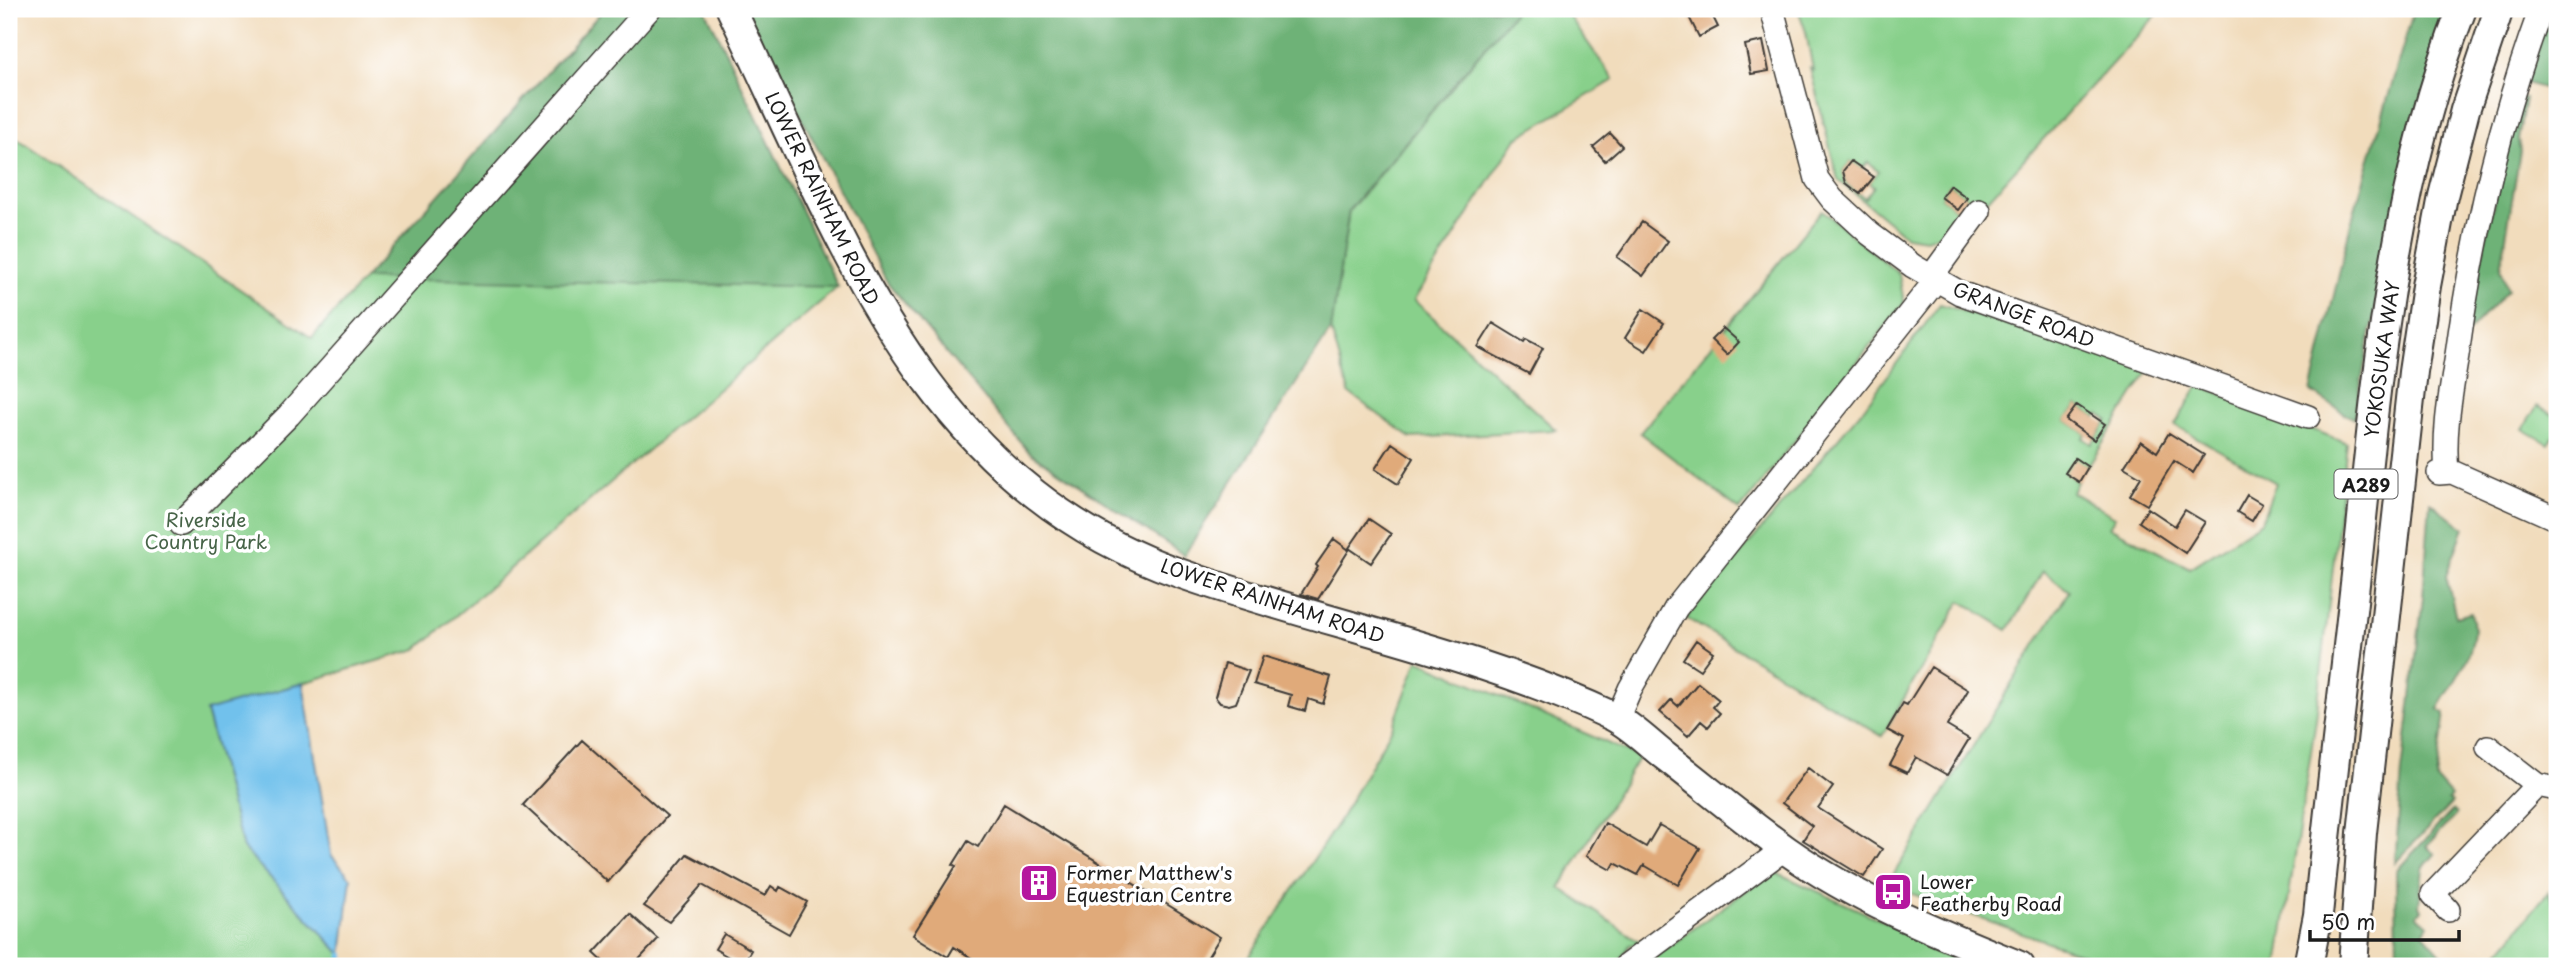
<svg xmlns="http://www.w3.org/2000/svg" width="2566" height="975" font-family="'Playpen Sans',sans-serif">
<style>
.green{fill:#88d08b;stroke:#527654;stroke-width:2;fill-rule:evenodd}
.forest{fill:#6eb277;stroke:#45674a;stroke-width:2}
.water{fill:#71c1ec;stroke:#466e84;stroke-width:2}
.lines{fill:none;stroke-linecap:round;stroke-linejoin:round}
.stream{stroke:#71c1ec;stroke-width:6}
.building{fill:#e0aa7a}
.minor-casing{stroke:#3c3934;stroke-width:26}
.major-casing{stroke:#3c3934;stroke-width:32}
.minor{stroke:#fff;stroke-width:23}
.major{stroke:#fff;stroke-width:28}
.labels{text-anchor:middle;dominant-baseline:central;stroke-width:7;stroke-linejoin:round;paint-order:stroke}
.shield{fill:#fff;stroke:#606060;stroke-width:2}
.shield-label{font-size:18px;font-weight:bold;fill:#1c1c1c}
.street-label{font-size:19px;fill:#1c1c1c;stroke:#fff}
.park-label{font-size:19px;fill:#476448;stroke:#fff}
.poi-label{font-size:19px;fill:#1c1c1c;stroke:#fff;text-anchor:start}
</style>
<rect width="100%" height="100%" fill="#fff"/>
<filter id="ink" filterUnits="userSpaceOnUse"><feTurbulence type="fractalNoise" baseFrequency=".0143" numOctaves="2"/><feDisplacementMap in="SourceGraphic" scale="14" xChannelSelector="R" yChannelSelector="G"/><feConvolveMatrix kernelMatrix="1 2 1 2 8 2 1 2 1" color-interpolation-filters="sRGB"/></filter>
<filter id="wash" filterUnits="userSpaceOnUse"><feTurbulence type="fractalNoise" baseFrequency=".00686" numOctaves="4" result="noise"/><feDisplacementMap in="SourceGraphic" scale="28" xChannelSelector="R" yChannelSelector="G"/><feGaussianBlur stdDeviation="1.57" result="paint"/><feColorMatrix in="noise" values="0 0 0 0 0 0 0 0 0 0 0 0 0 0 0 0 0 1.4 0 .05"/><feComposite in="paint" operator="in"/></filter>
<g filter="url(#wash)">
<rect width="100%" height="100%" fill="#f1dcbc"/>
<path class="green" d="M604 9H705L838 287 417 649 206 712 243 848 342 955 341 966H9V133L312 338Z
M1517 9H1564L1614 80 1517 138 1414 300 1556 430 1411 438 1349 393 1331 330 1349 211Z
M1798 9H2162L1984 204 1974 198 1947 232 1926 239 1906 236 1838 180 1810 68 1813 70 1806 32ZM1851 161 1862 169 1868 162 1878 171 1869 183 1874 186 1865 198 1846 183 1843 171ZM1950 185 1967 198 1958 210 1941 197Z
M1822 210 1899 274 1904 303 1740 510 1640 433Z
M1940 304 2150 368 2088 467 2075 459 2066 473 2077 482 2072 492 2115 517 2109 527 2190 568 2261 522 2276 483 2175 425 2199 385 2347 443 2316 719 2278 966H2116L1887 885 2069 591 2043 571 2008 630 1961 601 1882 736 1686 618 1864 408ZM2077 405 2096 418 2099 414 2108 420 2092 444 2083 438 2086 434 2066 420Z
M2537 406 2557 417V430L2549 444 2523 429Z
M1418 660 1639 757 1560 888 1642 943 1630 945 1616 966H1243L1339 821 1392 728Z
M1773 871 1982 966H1642Z
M2548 892 2557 911V966H2488Z"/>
<path class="forest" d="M604 9H705L838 287 365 278Z
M745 9H1517L1349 210 1331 330 1184 555 1029 452 887 282Z
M2414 9H2452L2388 244 2354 419 2311 392 2351 223Z
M2547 9H2557V73L2555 75 2557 89 2551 90 2522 82Z
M2516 96 2525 98 2518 140 2520 151 2501 268 2508 290 2466 334Z
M2430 502 2464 528 2446 576 2456 617 2471 613C2483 646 2454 681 2438 709L2445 713 2436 779 2451 796 2448 800 2452 803 2395 863 2402 771 2423 597Z
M2453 810 2457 814 2426 846 2435 854 2423 868 2419 906 2422 909 2417 915 2428 925 2423 933 2452 966H2397L2396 871Z"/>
<path class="water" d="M303 683 331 855 351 878 342 955 243 848 206 711Z"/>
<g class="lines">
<path class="stream" d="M342 966V955"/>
</g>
<g id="blocks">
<path class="building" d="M1685 9H1709L1718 27 1699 37Z
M1763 41 1769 71 1751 74 1745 45Z
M1610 133 1622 146 1605 161 1593 147Z
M1851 161 1874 177 1860 194 1846 183 1843 171Z
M1950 185 1967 198 1958 210 1941 197Z
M1642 222 1668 241 1643 276 1617 257Z
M1643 309 1664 323 1646 351 1625 338Z
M1493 323 1524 342 1526 339 1543 348 1529 374 1478 347Z
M1723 328 1739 342 1727 355 1711 340Z
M2077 405 2105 424 2094 440 2066 420Z
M2169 433 2204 455 2193 473 2174 461 2147 505 2130 495 2141 477 2124 467 2141 441 2157 452Z
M1392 443 1414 458 1398 484 1375 469Z
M2075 458 2088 467 2079 482 2065 473Z
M2247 495 2262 504 2252 521 2237 512Z
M2148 508 2175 526 2185 510 2205 522 2185 553 2139 522Z
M1369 519 1391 534 1371 563 1349 548Z
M1334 539 1349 550 1318 599 1301 594 1318 567 1316 565Z
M1696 640 1713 652 1700 670 1683 659Z
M1263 656 1331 677 1323 704 1308 699 1305 711 1288 706 1291 695 1254 684Z
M1225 663 1249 671 1236 703 1229 705 1220 703 1215 697Z
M1931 667 1968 690 1947 726 1969 739 1947 775 1916 757 1907 773 1890 765 1904 739 1887 730 1903 703 1907 705Z
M1698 683 1719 700 1713 707 1720 713 1708 727 1701 721 1688 736 1660 712 1671 700 1678 706Z
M582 740 667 816 608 882 523 805Z
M1808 768 1833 787 1818 808 1882 849 1864 877 1803 840 1812 826 1782 803Z
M1004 804 1220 937 1202 966H984L954 947 948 957 913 935 956 866 953 865 968 841 978 847Z
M1605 823 1646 847 1659 825 1700 848 1678 885 1644 865 1638 875 1615 863 1611 870 1586 856Z
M687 854 765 896 771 886 778 891 780 887 807 902 789 934 702 885 669 922 644 906Z
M630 914 658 939 633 966H608L594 953Z
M724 934 751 950 742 965 715 949Z"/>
</g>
</g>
<g filter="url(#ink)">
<use href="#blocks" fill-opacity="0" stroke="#3c3934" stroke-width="2"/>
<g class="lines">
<g class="minor-casing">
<path id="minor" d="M1772 9 1817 179 1832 199 1870 234 1913 266 1960 293 2308 417
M1931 277 1979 211
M2447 471C2443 432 2451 393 2457 355 2473 237 2500 120 2541 9
M2444 472 2439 473 2452 472 2557 519
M181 524 289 415 649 9
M1617 719 1630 689 1676 608 1936 280
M2488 747 2537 785 2557 789
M2448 910 2433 894 2537 785
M1626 966 1784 849"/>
</g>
<g class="major-casing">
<path id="major" d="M731 9C840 233 920 481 1179 573 1323 624 1474 651 1612 716 1632 726 1649 744 1666 757 1706 788 1745 821 1786 850 1858 901 1939 933 2020 966
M2308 966 2318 915C2330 792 2346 670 2359 547 2378 366 2395 180 2462 9
M2353 966 2362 833 2413 372 2426 286 2443 196 2465 110 2499 9"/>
</g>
<use href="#minor" class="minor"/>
<use href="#major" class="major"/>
</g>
</g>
<defs>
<g id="building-square" transform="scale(2.0125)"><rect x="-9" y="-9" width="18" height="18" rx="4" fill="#b5179e" stroke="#fff"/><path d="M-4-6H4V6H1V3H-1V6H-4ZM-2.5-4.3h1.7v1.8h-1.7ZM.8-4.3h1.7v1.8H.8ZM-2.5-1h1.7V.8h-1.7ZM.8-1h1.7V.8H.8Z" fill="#fff"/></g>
<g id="bus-square" transform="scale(2.0125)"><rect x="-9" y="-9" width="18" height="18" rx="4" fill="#b5179e" stroke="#fff"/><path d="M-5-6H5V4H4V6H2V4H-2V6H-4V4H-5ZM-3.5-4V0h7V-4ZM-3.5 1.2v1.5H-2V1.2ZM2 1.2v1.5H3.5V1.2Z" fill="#fff"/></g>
</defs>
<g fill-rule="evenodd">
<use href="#building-square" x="1039" y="883"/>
<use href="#bus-square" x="1893" y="892"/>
</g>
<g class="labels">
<rect class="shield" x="2334.5" y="469.5" width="63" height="29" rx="5"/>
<g class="shield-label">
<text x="2366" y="484">A289</text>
</g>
<g class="street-label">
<text transform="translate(823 198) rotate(64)">LOWER RAINHAM ROAD</text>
<text transform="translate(2024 314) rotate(21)">GRANGE ROAD</text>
<text transform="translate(2381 359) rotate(-82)">YOKOSUKA WAY</text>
<text transform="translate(1273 600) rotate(18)">LOWER RAINHAM ROAD</text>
</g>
<g class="park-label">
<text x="206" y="519">Riverside<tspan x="206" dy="22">Country Park</tspan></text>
</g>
<g class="poi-label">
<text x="1066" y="872">Former Matthew's<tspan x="1066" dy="22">Equestrian Centre</tspan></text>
<text x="1920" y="881">Lower<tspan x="1920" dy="22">Featherby Road</tspan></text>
</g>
</g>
<rect width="2566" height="975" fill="none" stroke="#fff" stroke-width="35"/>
<path d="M2310 930v10h149v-10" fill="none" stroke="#1c1c1c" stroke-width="3.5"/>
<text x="2321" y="930" font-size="21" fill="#1c1c1c" stroke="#ffffff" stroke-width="5" paint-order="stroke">50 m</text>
</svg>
